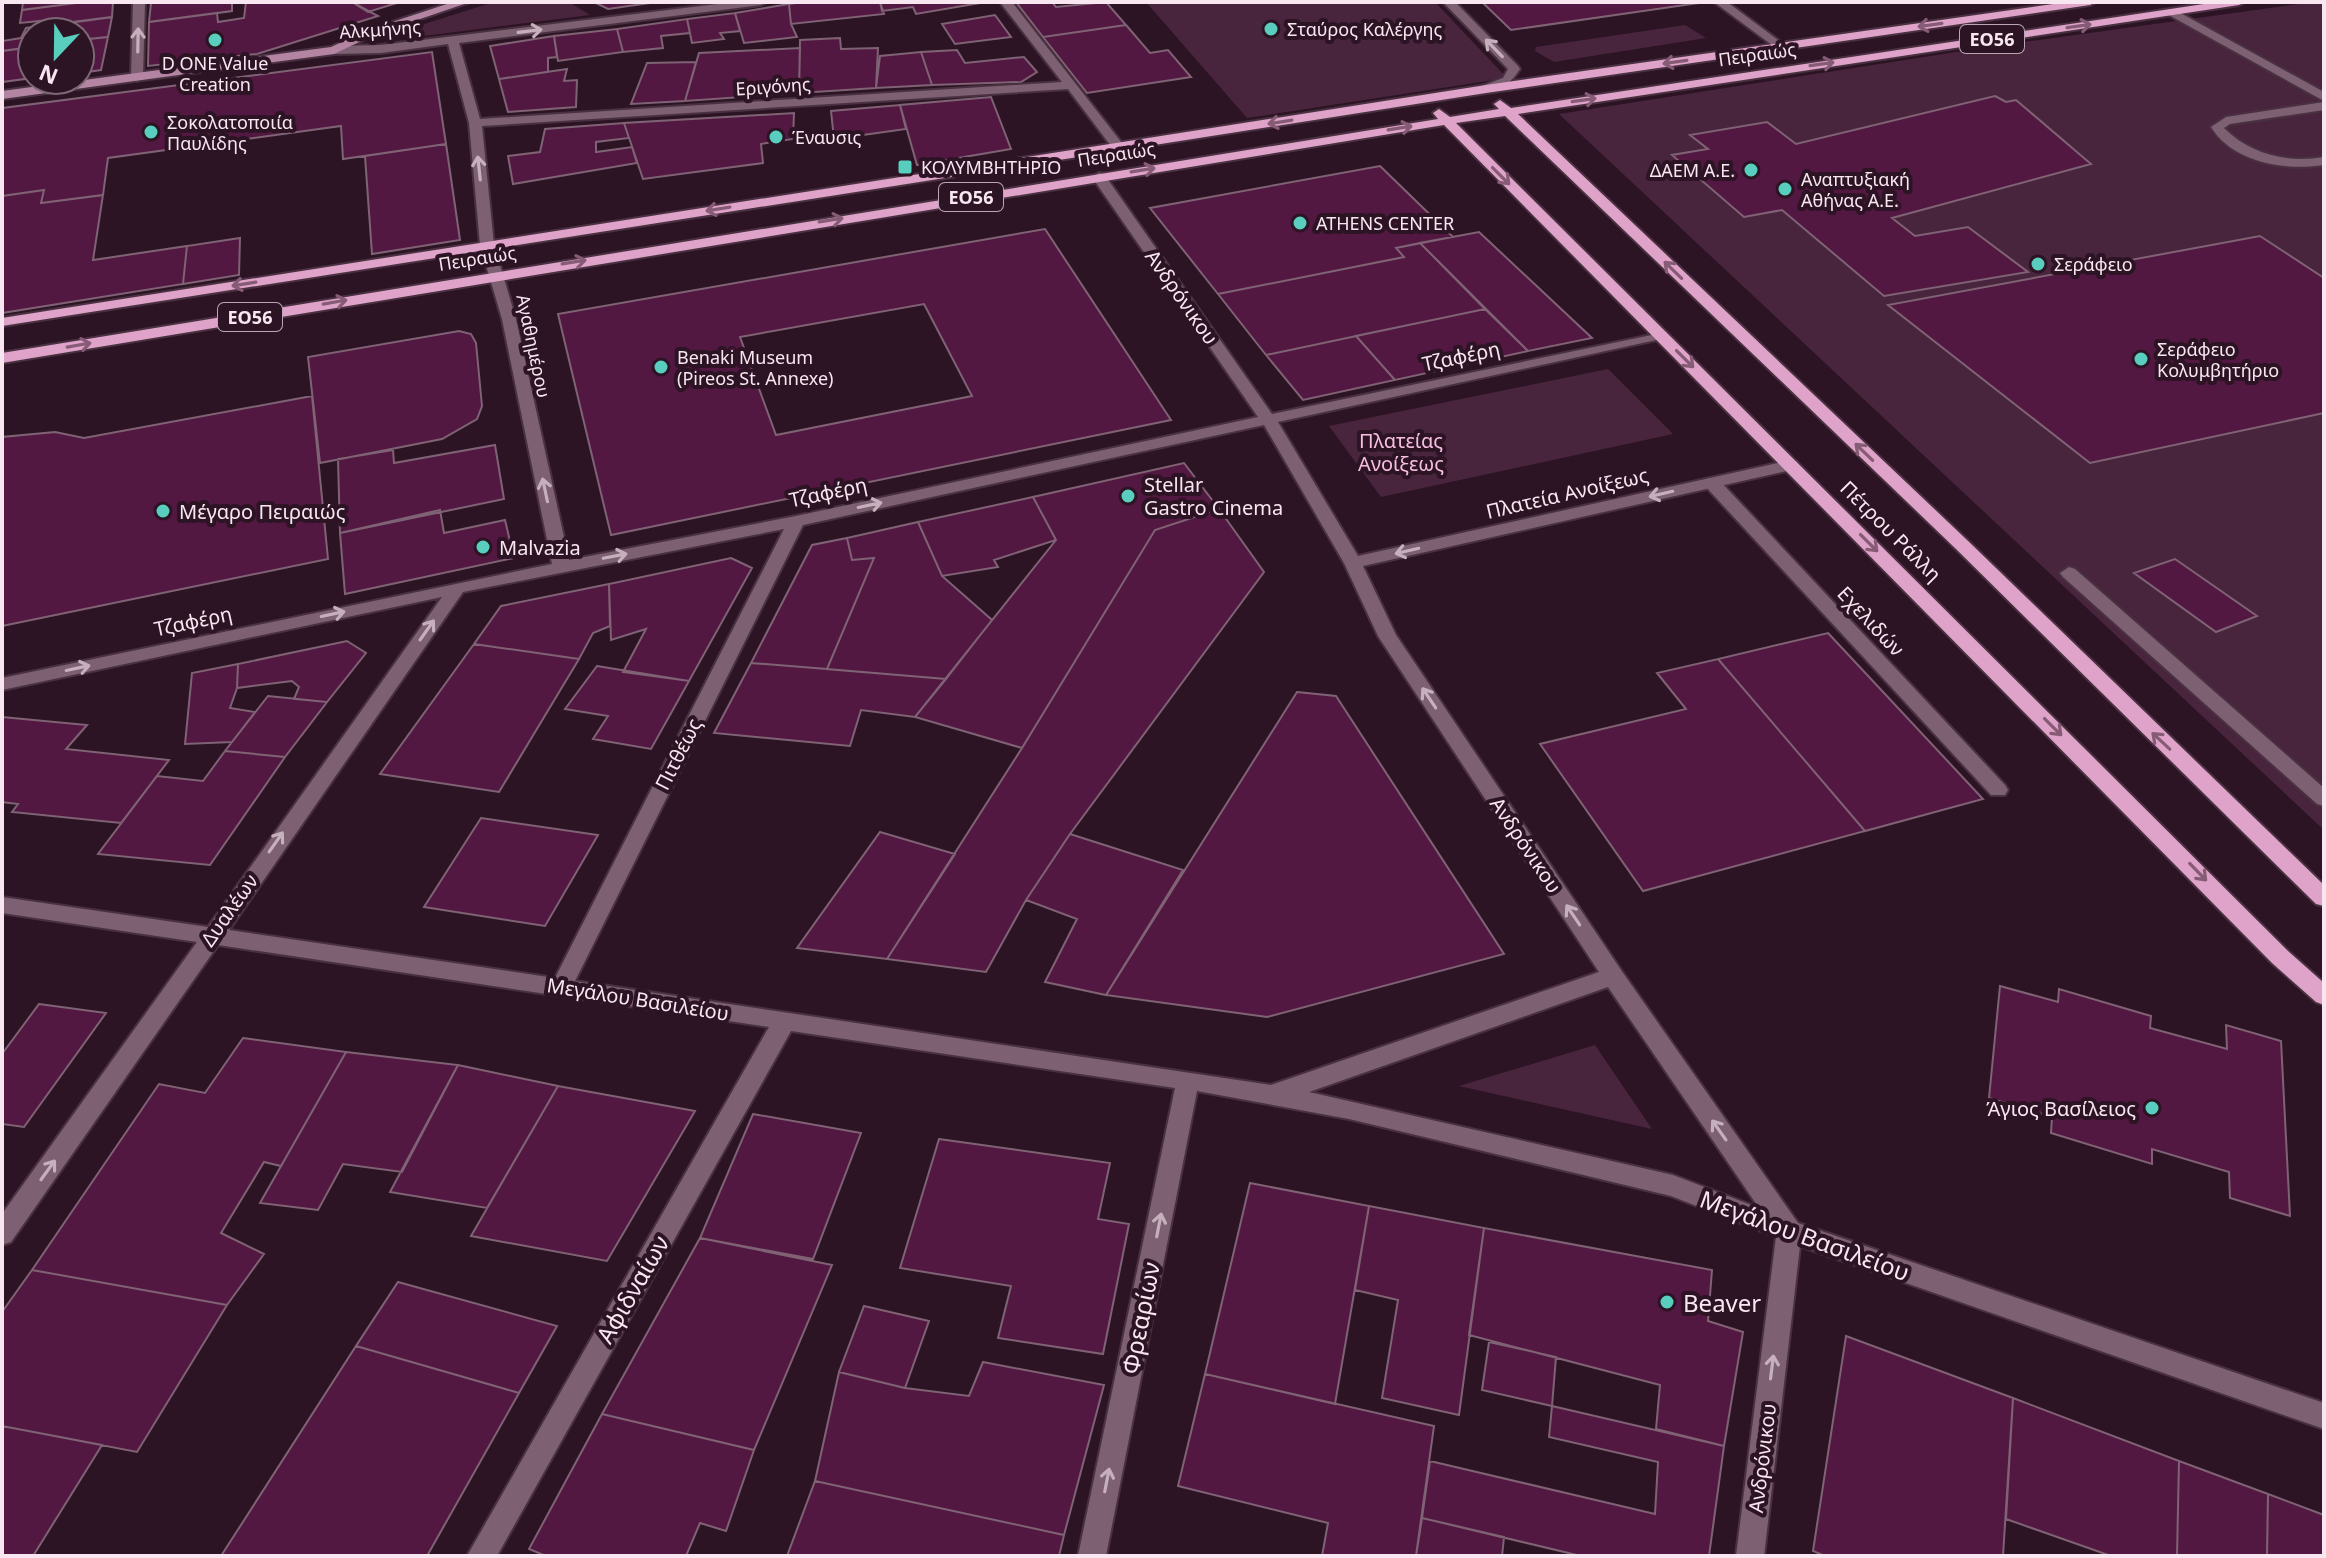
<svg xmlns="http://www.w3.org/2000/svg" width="2326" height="1558" font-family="'Noto Sans',sans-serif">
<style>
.green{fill:#48253d}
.building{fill:#531842;stroke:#7f6274;stroke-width:2;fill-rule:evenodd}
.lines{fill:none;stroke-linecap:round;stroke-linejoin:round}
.lane-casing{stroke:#493141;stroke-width:4}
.street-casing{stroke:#493141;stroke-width:4}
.secondary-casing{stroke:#493141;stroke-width:4}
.primary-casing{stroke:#493141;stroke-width:4}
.lane{fill:#7d6072;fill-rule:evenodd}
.street{fill:#7d6072;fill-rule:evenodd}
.secondary{fill:#b485a3;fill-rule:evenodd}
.primary{fill:#dfa2c9;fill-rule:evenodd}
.oneway{stroke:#865b76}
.oneway2{stroke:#c7b0be}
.poi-dot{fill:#59cebe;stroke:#2c1424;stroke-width:3}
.labels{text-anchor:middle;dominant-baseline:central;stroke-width:8;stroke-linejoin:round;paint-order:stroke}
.far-street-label{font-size:18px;fill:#f8e6f1;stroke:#2c1424}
.far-poi-label{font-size:18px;fill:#f8e6f1;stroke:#2c1424;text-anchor:start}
.shield{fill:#2c1424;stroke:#bba7b4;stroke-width:2}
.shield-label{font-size:18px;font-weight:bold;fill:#f8e6f1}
.street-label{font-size:20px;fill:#f8e6f1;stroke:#2c1424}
.park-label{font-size:20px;fill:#f7bee2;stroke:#2c1424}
.poi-label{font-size:20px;fill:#f8e6f1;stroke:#2c1424;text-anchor:start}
.near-street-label{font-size:24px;fill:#f8e6f1;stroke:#2c1424}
.near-poi-label{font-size:24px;fill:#f8e6f1;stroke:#2c1424;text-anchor:start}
</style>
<rect width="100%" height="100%" fill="#2c1424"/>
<path class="green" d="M494 2H569L590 15 416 37 402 31Z
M1146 2H1435L1507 78 1247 118Z
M2313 2H2324V830L1559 114 1995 46Z
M1685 25 1706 38 1554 62 1535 51 1536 47Z
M1608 369 1673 434 1381 497 1329 426Z
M1595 1045 1652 1129 1459 1086Z"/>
<path class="building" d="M23 2H84L22 10Z
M84 2H113L112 17 39 27 40 21 20 23 22 10Z
M232 2V11L149 22 151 3Z
M246 2H352L378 16 257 54 148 66 149 22 217 13 218 22 244 18Z
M352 2H400L368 12Z
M594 2H657L608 9Z
M803 2H880L884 14 791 24 789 4Z
M880 2H986L916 14 913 7 882 11Z
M1016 2H1052L1056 7 1106 2 1126 25 1043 37Z
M1482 2H1697L1699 3 1511 30Z
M789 4 791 24 797 37 744 43 735 13Z
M735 13 740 31 720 33 724 39 692 43 687 19Z
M995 15 1011 37 955 44 942 24Z
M112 17 108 37 80 40V32H32V47L2 51V41L21 38 26 28Z
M687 19 690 33 661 36 663 48 623 52 617 29Z
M1126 25 1150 53 1168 50 1191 77 1087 93 1043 37Z
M617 29 623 52 558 61 554 36Z
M554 36 557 57 548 58V72L499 79 490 46Z
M108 37 101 70 80 73V40Z
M840 38 841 49 878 48 876 88 799 93 800 40Z
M32 47V78L2 82V51Z
M800 48 799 93 685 101 699 53Z
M957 50 965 63 1024 57 1037 72 1021 82 932 85 921 52Z
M432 52 446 144 343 159 341 126 108 158 103 195 41 203 44 190 2 196 3 108Z
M921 52 932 85 876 88 880 56Z
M696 62 685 101 631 104 647 63Z
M567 69 564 81 577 80 576 107 508 112 499 79Z
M1995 96 2006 102 2016 100 2091 164 1892 218 1915 236 1968 227 2028 272 1884 296 1782 210 1744 217 1672 155 1708 149 1690 135 1767 122 1796 144Z
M991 97 1011 149 917 165 900 105Z
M900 105 906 129 834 139 831 111Z
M794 113 793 139 761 144 763 163 643 179 624 123Z
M624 123 629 138 596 142V152L632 147 637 163 513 184 508 156 540 152 545 129Z
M446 144 460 240 372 254 365 156Z
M1380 166 1453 237 1396 248 1404 257 1218 294 1150 208Z
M44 190 41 203 103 195 93 260 187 246 183 284 2 313V196Z
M1045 229 1171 420 611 535 558 314ZM924 304 972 396 776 435 740 337Z
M1479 232 1592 338 1528 351 1420 243Z
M2260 236 2324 278V413L2090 463 1888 305Z
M240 238 239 275 183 284 187 246Z
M1420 243 1485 309 1266 355 1218 294 1404 257 1396 248Z
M1485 309 1528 351 1395 380 1356 336Z
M459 331 471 334 476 343 482 406 477 419 442 439 320 463 308 357Z
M1356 336 1395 380 1303 400 1266 355Z
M312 396 328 559 2 626V437L55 432 84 438Z
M495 445 504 499 340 533 338 459 393 450 394 463Z
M1184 463 1219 509 1155 530 1022 748 915 717 1056 540 1033 497Z
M1033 497 1056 540 994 560 998 567 942 576 918 522Z
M1219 509 1264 572 1070 834 1026 900 986 972 887 959 1022 748 1155 530Z
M440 510 444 533 505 520 514 558 345 594 340 533Z
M918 522 942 576 992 620 946 679 827 669 874 558 852 560 847 538Z
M847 538 852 560 874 558 827 669 751 663 812 545Z
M731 558 752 568 689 681 623 672 646 629 611 640 609 584Z
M2175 559 2257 616 2216 632 2134 573Z
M609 584 610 626 593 633 579 659 474 644 501 606Z
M1828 633 1983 799 1865 831 1718 659Z
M347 641 366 653 327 702 294 699 299 687 292 681 237 688 238 664Z
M474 644 579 659 499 792 380 774Z
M1718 659 1865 831 1643 891 1540 744 1686 709 1657 673Z
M751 663 827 669 946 679 915 717 861 710 850 746 714 733Z
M238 664 237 688 230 708 255 712 232 742 185 744 192 673Z
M597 666 689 681 651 749 593 739 608 716 565 709Z
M1297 692 1336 696 1504 954 1267 1017 1106 995Z
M268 696 327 702 285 757 225 751Z
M2 717 87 725 66 749 169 760 121 823 12 812 18 804 2 802Z
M225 751 285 757 210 865 98 854 157 776 203 781Z
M481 818 598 835 545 926 424 907Z
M880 832 955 854 887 959 797 948Z
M1070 834 1183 870 1106 995 1045 982 1077 919 1026 900Z
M2000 986 2058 1002 2059 989 2151 1016 2150 1028 2227 1049 2226 1025 2281 1041 2290 1216 2230 1198 2229 1172 2152 1149V1164L2051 1133 2052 1117 1989 1098Z
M39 1004 106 1013 24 1127 2 1124V1054Z
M243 1038 346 1052 281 1166 264 1162 221 1233 264 1254 227 1305 32 1270 159 1084 205 1093Z
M346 1052 458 1065 402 1172 343 1164 318 1210 260 1203Z
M458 1065 558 1086 487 1208 390 1192Z
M558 1086 695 1111 607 1261 471 1236Z
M753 1114 861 1133 813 1259 700 1238Z
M939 1139 1110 1163 1098 1219 1129 1224 1103 1354 998 1338 1011 1286 900 1268Z
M1250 1183 1369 1206 1335 1404 1205 1374Z
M1369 1206 1484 1228 1459 1415 1382 1398 1398 1300 1355 1290Z
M1484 1228 1712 1270 1708 1321 1743 1332 1724 1446 1656 1429 1660 1385 1469 1335Z
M700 1238 832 1265 754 1450 602 1414Z
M32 1270 227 1305 137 1452 2 1426V1312Z
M398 1282 557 1326 519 1393 356 1346Z
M864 1306 929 1321 905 1388 839 1372Z
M1846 1336 2013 1398 2003 1556H1825L1813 1551Z
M1489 1342 1556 1357 1552 1406 1482 1390Z
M356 1346 519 1393 427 1556H221Z
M983 1362 1104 1385 1064 1535 815 1481 839 1372 905 1388 969 1396Z
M1205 1374 1434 1426 1416 1556H1322L1328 1523 1178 1486Z
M2013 1398 2179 1461 2177 1556H2111L2006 1519Z
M1552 1406 1724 1446 1709 1556H1581L1422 1518 1430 1461 1655 1514 1658 1462 1549 1437Z
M602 1414 754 1450 726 1531 700 1523 686 1556H546L529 1549Z
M2 1426 102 1445 33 1556H2Z
M2179 1461 2268 1494 2267 1556H2177Z
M815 1481 1064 1535 1059 1556H787Z
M2268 1494 2324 1515V1556H2267Z
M1422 1518 1504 1537 1502 1556H1416Z"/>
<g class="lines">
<g class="lane-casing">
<path id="lane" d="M2167 10H2175L2324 92V101L2167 14Z
M2324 102V110L2230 124 2224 128C2251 155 2288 163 2324 157V165C2286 171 2233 163 2211 127L2226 117Z
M1712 478 1718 479 2005 785 2008 790 2005 795H1991L1706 487 1704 483 1706 479Z
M2069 567 2075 569 2324 788V806L2317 804 2063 577 2060 573Z"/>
</g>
<g class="street-casing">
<path id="street" d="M133 2H145L143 77 137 81 131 77Z
M734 2H767L761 5 459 43 480 119 1062 82 1000 2H1012L1125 147 1114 150 1068 89 482 126 494 245 516 319 569 560 796 516 1258 417 1092 177 1099 173 1104 174 1272 414 1666 332 1668 335 1661 339 1278 422 1358 556 1791 460 1797 462 1799 465 1791 470 1363 566 1396 635 1621 970 1798 1223 2324 1403V1429L1800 1246 1764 1556H1736L1776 1237 1671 1196 1349 1119 1197 1091 1106 1556H1078L1175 1088 791 1031 497 1556H467L769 1027 218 945 11 1242 2 1245V1214L197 942 2 913V897L208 927 442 597 2 690V678L552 564 502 319 480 245 469 123 448 44 381 53 334 54 328 50 334 46 381 45ZM1264 425 1344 563 1378 636 1599 972 1271 1085 575 981 803 525ZM784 529 555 978 229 930 463 592ZM1608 987 1759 1208 1673 1175 1309 1092Z
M1443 2H1455L1518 66 1520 69C1511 83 1499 93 1482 92V86L1503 78 1508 69Z
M1714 2H1727L1786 46 1776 48Z"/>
</g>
<g class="secondary-casing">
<path id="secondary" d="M453 2H470L376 34 334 54 2 99V91L331 47 368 30Z"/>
</g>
<g class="primary-casing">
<path id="primary" d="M2067 2H2096L2090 5 1486 93 2 326V318L1486 85Z
M2217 2H2245L2239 5 1518 114 1967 540 2324 885V906L2316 904 1955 548 1505 116 1456 123 2288 951 2324 983V1005L2316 1002 2272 963 1444 125 2 363V353L1438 119 1433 113 1439 109 1450 117 1499 109 1494 104 1500 100 1511 108Z"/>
</g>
<use href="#lane" class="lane"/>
<use href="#street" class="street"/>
<use href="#secondary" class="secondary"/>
<use href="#primary" class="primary"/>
</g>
<defs><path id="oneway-shaft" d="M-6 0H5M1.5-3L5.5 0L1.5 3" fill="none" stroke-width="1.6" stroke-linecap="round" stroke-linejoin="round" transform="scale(2)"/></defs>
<g class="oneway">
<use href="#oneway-shaft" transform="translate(1930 25) rotate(172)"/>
<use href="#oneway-shaft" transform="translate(2079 26) rotate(-8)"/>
<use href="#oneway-shaft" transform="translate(1675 62) rotate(172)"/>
<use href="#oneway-shaft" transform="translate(1822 64) rotate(-8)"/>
<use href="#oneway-shaft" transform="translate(1584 100) rotate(-8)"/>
<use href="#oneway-shaft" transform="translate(1280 122) rotate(171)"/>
<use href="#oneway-shaft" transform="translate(1400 128) rotate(-9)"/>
<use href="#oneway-shaft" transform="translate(1143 170) rotate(-9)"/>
<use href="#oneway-shaft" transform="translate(1501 176) rotate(45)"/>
<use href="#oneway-shaft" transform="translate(718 209) rotate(171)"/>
<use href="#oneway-shaft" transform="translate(831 220) rotate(-9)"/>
<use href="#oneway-shaft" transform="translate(574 262) rotate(-9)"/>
<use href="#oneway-shaft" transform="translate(1673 270) rotate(-136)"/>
<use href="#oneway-shaft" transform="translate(244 284) rotate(171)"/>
<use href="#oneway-shaft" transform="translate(335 302) rotate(-10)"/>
<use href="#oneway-shaft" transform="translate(79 345) rotate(-10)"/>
<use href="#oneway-shaft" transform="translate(1685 359) rotate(45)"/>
<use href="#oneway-shaft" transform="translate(1864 452) rotate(-136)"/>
<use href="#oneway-shaft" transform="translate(1869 543) rotate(45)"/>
<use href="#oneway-shaft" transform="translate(2053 727) rotate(45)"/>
<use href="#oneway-shaft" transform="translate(2161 741) rotate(-137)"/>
<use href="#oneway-shaft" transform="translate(2198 872) rotate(46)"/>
</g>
<g class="oneway2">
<use href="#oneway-shaft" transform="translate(530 31) rotate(-7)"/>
<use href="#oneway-shaft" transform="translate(138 40) rotate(-89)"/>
<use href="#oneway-shaft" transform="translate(1494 48) rotate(-134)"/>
<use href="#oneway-shaft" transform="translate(479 168) rotate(-96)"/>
<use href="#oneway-shaft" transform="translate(545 490) rotate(-102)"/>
<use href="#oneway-shaft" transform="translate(1661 494) rotate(167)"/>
<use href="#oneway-shaft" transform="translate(870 505) rotate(-12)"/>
<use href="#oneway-shaft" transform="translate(1407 551) rotate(167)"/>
<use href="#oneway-shaft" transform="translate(615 556) rotate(-11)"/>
<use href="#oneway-shaft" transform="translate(333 614) rotate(-12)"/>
<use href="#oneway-shaft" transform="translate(427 630) rotate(-55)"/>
<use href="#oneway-shaft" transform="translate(78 668) rotate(-12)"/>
<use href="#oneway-shaft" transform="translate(1429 698) rotate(-124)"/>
<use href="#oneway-shaft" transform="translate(276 842) rotate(-55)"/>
<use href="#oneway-shaft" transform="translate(1573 915) rotate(-124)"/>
<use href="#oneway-shaft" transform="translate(1719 1130) rotate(-125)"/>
<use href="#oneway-shaft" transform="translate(48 1170) rotate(-54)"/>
<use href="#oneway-shaft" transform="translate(1159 1225) rotate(-79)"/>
<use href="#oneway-shaft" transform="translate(1772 1367) rotate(-83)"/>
<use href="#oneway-shaft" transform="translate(1107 1480) rotate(-79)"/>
</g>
<g class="poi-dot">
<circle cx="1271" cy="29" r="8"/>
<circle cx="215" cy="40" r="8"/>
<circle cx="151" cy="132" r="8"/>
<circle cx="776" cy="137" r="8"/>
<rect x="897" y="159" width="16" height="16" rx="4"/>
<circle cx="1751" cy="170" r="8"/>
<circle cx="1785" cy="189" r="8"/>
<circle cx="1300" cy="223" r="8"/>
<circle cx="2038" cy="264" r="8"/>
<circle cx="2141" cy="359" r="8"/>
<circle cx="661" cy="367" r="8"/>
<circle cx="1128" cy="496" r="8"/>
<circle cx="163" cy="511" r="8"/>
<circle cx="483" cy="547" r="8"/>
<circle cx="2152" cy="1108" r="8"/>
<circle cx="1667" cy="1302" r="8"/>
</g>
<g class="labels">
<g class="far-street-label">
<text transform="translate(380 29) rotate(-4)">Αλκμήνης</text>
<text transform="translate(1757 54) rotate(-8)">Πειραιώς</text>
<text transform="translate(773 86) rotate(-4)">Εριγόνης</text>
<text transform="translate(1116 154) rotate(-9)">Πειραιώς</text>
<text transform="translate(477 258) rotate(-9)">Πειραιώς</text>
<text transform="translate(534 346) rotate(78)">Αγαθημέρου</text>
</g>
<g class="far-poi-label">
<text x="1287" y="29">Σταύρος Καλέργης</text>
<text x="215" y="63" text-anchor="middle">D ONE Value<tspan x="215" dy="21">Creation</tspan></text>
<text x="167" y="122">Σοκολατοποιία<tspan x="167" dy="21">Παυλίδης</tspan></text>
<text x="792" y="137">Έναυσις</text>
<text x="921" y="167">ΚΟΛΥΜΒΗΤΗΡΙΟ</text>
<text x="1735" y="170" text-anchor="end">ΔΑΕΜ A.E.</text>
<text x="1801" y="179">Αναπτυξιακή<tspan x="1801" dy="21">Αθήνας Α.Ε.</tspan></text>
<text x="1316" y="223">ATHENS CENTER</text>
<text x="2054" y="264">Σεράφειο</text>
<text x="2157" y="349">Σεράφειο<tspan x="2157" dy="21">Κολυμβητήριο</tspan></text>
<text x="677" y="357">Benaki Museum<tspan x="677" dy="21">(Pireos St. Annexe)</tspan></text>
</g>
<g class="shield">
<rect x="1960" y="25" width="64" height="28" rx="6"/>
<rect x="939" y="183" width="64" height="28" rx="6"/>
<rect x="218" y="303" width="64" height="28" rx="6"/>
</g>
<g class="shield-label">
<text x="1992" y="39">ΕΟ56</text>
<text x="971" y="197">ΕΟ56</text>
<text x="250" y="317">ΕΟ56</text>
</g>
<g class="street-label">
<text transform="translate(1182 297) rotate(55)">Ανδρόνικου</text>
<text transform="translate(1461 356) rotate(-12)">Τζαφέρη</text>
<text transform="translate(828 492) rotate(-12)">Τζαφέρη</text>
<text transform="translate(1567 493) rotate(-13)">Πλατεία Ανοίξεως</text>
<text transform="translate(1891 531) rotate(45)">Πέτρου Ράλλη</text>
<text transform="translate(193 621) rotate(-12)">Τζαφέρη</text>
<text transform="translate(1871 621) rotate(47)">Εχελιδών</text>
<text transform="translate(678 754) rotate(-63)">Πιτθέως</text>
<text transform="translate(1526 845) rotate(56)">Ανδρόνικου</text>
<text transform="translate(229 910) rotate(-55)">Δυαλέων</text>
<text transform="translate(638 999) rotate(9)">Μεγάλου Βασιλείου</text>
<text transform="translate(1762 1458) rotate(-83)">Ανδρόνικου</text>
</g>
<g class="park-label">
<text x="1401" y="440">Πλατείας<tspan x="1401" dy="23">Ανοίξεως</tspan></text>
</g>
<g class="poi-label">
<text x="1144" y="484">Stellar<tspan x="1144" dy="23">Gastro Cinema</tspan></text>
<text x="179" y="511">Μέγαρο Πειραιώς</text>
<text x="499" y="547">Malvazia</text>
<text x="2136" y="1108" text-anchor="end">Άγιος Βασίλειος</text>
</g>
<g class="near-street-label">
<text transform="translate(1805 1235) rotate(20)">Μεγάλου Βασιλείου</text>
<text transform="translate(632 1289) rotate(-60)">Αφιδναίων</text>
<text transform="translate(1140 1318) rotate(-79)">Φρεαρίων</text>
</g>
<g class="near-poi-label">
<text x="1683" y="1302">Beaver</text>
</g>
</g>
<rect width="2326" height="1558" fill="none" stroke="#f8e6f1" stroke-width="8"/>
<g transform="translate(56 56) rotate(202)"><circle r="38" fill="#2c1424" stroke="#7e6876" stroke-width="2"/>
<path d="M0-6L14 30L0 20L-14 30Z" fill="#59cebe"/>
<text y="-12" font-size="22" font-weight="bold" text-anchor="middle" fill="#f8e6f1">N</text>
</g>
</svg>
